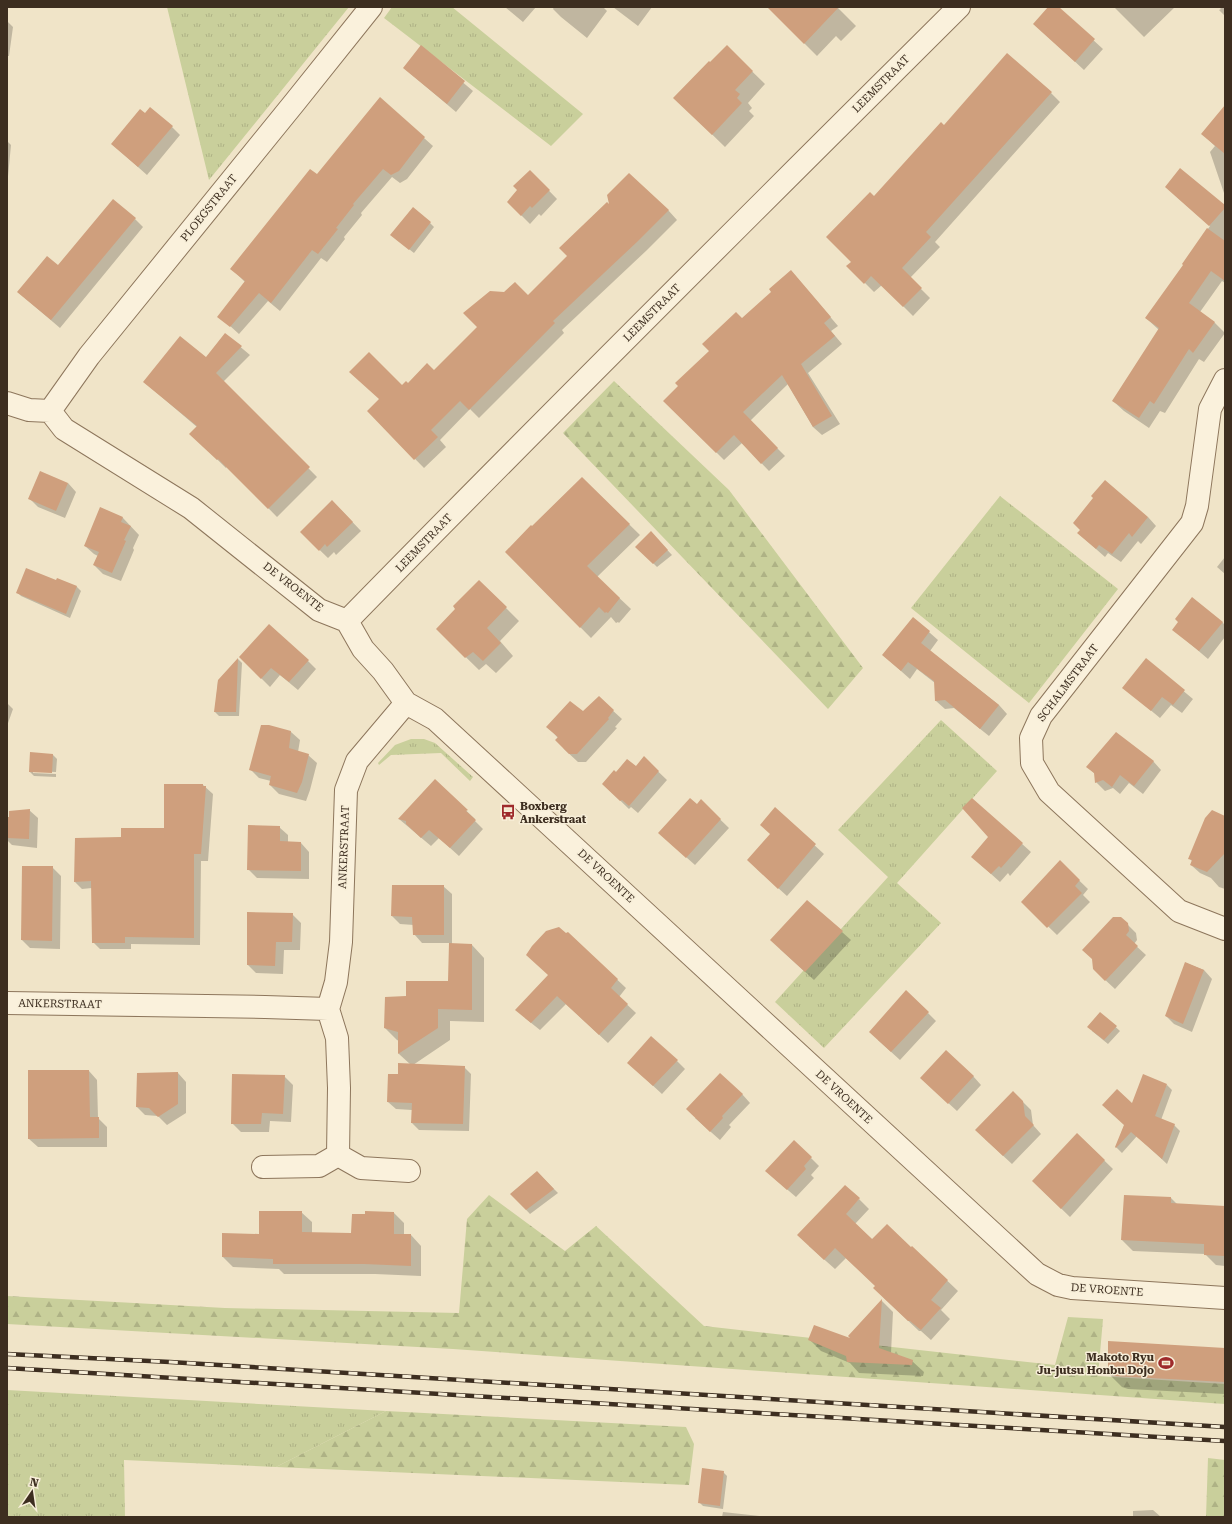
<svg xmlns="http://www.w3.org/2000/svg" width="1232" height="1524" font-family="'Roboto Serif',serif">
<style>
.grass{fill:url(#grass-tufts)}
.forest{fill:url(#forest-firs)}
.shadow{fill:#0003}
.building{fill:#cf9f7d}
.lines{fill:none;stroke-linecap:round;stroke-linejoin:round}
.street-casing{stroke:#8d765c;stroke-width:24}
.street{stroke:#faf1dc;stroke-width:22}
.rail-casing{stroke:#3d2e20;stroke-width:4.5}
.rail{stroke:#f7eed8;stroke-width:3;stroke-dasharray:9;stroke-linecap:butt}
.labels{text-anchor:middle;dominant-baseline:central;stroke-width:3;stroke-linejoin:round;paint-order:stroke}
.street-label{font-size:11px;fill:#3d2e20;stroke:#f7eed8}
.poi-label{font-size:11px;font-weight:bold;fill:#3d2e20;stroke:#f7eed8;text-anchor:start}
</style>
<defs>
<pattern id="grass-tufts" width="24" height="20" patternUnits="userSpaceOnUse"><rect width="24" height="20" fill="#c9cf9b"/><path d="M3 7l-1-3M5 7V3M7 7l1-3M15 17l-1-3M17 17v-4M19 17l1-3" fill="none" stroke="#aeb285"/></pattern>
<pattern id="forest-firs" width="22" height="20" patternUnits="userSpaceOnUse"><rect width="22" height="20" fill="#c9cf9b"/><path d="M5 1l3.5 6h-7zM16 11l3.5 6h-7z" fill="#aeb285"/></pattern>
</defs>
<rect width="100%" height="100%" fill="#f0e4c8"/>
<path class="grass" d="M167 7H349L209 180Z
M392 7H452L583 114 551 146 384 18Z
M1000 496 1118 589 1029 703 911 608Z
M941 720 997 771 897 883 941 923 824 1048 775 1002 888 877 838 830Z
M411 739H424L435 743 473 777 470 781 441 753 391 755 379 765 378 763 395 745Z
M7 1390 386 1411 276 1467 124 1460 125 1517H7Z"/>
<path class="forest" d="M614 381 729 490 863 668 828 709 563 433Z
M489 1195 565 1251 596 1226 704 1326 1055 1365 1068 1317 1103 1319 1098 1376 1225 1384V1404L453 1349 7 1324V1296L225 1308 459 1313 467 1219Z
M386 1411 686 1427 694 1444 689 1485 276 1467Z
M1208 1458 1225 1460V1517H1206Z"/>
<path class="shadow" d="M505 7H536L523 22Z
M554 7H603L607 11 587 38 561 17 553 9Z
M613 7H652L638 26Z
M768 7H837L856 26 841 41 836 36 817 56Z
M1050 7H1057L1103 49 1084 70 1043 32Z
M1114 7H1175L1144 37Z
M1219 7H1225V16L1219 10 1221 9Z
M7 21 13 27 9 56H7Z
M421 47 473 91 456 112 404 68Z
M727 47 765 84 748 103 752 108 749 111 754 116 725 147 687 110 710 64Z
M1051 93 1060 102 935 242 940 247 910 278 930 298 913 316 882 285 874 292 848 266 852 262 874 198 944 126Z
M380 99 433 146 407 179 400 183 392 177 361 213 362 215 344 237 345 239 327 262 321 258 280 311 268 301 239 334 219 316 245 282 232 269 317 176Z
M1225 124V196L1210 152 1215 146 1203 134Z
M172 127 180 135 147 175 112 144Z
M7 141 11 145 7 187Z
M530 171 557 199 541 216 539 214 530 224 508 202 518 190Z
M1177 197 1225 207V283L1222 281 1200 312 1215 323 1225 333 1204 362 1199 359 1165 413 1160 411 1149 428 1124 411 1113 401 1159 330 1146 318 1185 265 1183 264 1210 226Z
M610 207 668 210 677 220 647 250 562 330 564 333 479 418 470 409 440 440 446 447 424 468 368 411 402 386 434 372 528 297 568 256Z
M135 219 143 227 60 328 18 292Z
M430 223 434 227 414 253 396 239Z
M791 271 838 326 831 331 842 344 808 373 840 424 822 435 813 427 788 384 750 421 785 456 769 471 742 443 724 460 665 401 742 319 773 292Z
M225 334 250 355 223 382 317 477 277 517 227 466 226 468 191 434 197 427 144 382 206 358Z
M582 478 640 535 597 577 631 609 619 623 618 622 616 623 611 617 591 638 506 552Z
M68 483 76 492 65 518 38 507 30 499Z
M101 508 123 518 139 535 133 548 134 550 121 581 103 574 94 565 98 556 94 554 85 546Z
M341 510 361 531 336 555 334 552 328 558 301 532Z
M1148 517 1156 526 1141 544 1138 541 1121 562 1108 553 1105 557 1078 533Z
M655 537 672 555 657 567 637 547Z
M1225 557V574L1217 567Z
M57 579 77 587 81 591 70 618 21 596 17 592 57 582Z
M479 581 519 621 500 641 513 656 496 673 486 664 479 670 437 629 457 609Z
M913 618 938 640 930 651 999 705 1007 714 989 736 954 708 945 709 936 701 935 683 917 669 910 679 883 655Z
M1222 622 1225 625V637L1208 659 1174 630Z
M240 657 308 661 316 669 298 690 280 675 270 687Z
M238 659 242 663 239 716H219L215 712 218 681Z
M1146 660 1193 699 1182 713 1171 705 1160 718 1124 688Z
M599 698 622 719 615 727 617 728 586 762H578L564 749 558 738 548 727 583 713Z
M7 703 13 709 7 726Z
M269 726 291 732 300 740 298 752 308 755 317 763 310 790 306 801 279 794 270 785 271 781 259 778 250 769Z
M31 753 53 755 57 759 56 772 33 771V773L56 774V777L34 776 30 772Z
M644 758 667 780 638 813 631 807 629 809 603 784 616 773 637 767Z
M1153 761 1161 770 1143 794 1129 783 1120 794 1113 788 1105 791 1096 782 1095 774 1088 767Z
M435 781 475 819 474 820 483 829 459 856 439 838 431 846 399 819Z
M203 785 213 794 208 861H201L200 945 131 944V949H100L93 942 92 888 82 889 75 882 122 838 165 829Z
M972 799 1031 852 1010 876 1008 873 1000 882 981 865 990 837Z
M701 801 729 828 695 865 668 841Z
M775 809 824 854 787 896 757 869 771 834Z
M29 810 38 818 37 848 12 845 7 840V818Z
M1225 817V889L1219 887 1211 878 1200 873 1191 865 1192 861 1189 858Z
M279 827 288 835V843H301L309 852V879L257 878 248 869Z
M1060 862 1088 889 1083 895 1090 902 1057 935 1023 902Z
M52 867 61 876 60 949 30 948 22 940Z
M443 886 452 894V944L472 945 484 958V1022L450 1021V1040L413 1065 464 1067 471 1074 469 1131 419 1130 412 1123V1110L396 1109 388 1102 399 1075 411 1065 399 1054V1041L397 1040 385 1028 407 997 449 982 450 943H422L414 934V925L400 924 392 916Z
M292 914 301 923 300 950H284L283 974 256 973 248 965Z
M1121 918 1136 933 1137 940 1134 944 1146 955 1115 989 1102 977Z
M842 932 851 940 814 980 780 949Z
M568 933 626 988 619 997 636 1013 608 1043 566 1004 540 1030 525 1018 549 975Z
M1186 963 1204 970 1212 979 1192 1032 1174 1024 1166 1016Z
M928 1013 936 1021 900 1060 878 1040Z
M1100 1013 1120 1031 1108 1044 1092 1031Z
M677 1061 685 1069 662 1094 637 1071Z
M89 1071 97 1080 98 1118 107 1127V1147H38L29 1139Z
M178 1073 186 1082V1113L167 1125 158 1116 145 1115 137 1107Z
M284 1076 293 1085 291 1122 270 1121 269 1132H241L232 1123Z
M973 1076 981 1085 957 1111 921 1078Z
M1167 1085 1172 1090 1161 1120 1174 1125 1180 1131 1167 1164 1137 1136 1122 1153 1116 1147 1132 1105Z
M1013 1092 1031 1110 1033 1125 1041 1134 1012 1164 985 1139Z
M742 1094 750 1103 729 1125 731 1127 720 1140 695 1118Z
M1077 1134 1113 1169 1070 1217 1042 1190Z
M811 1158 819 1166 811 1175 814 1178 796 1197 775 1179Z
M537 1172 558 1193 530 1214 511 1194Z
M1171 1198 1177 1204 1225 1207V1266L1216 1265 1205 1254 1133 1251 1122 1240Z
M859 1199 869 1209 855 1224 873 1240 911 1248 912 1247 958 1291 941 1310 950 1319 931 1340 921 1331H919L884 1298 876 1286 846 1258 835 1269 809 1246Z
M301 1212 312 1222V1233L352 1234 394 1213 404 1223V1235H411L421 1246V1276L375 1274H284L279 1269 233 1267 223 1257Z
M882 1301 893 1312 891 1353 912 1361 924 1372 923 1376 859 1373 850 1363 821 1351 809 1339 853 1340Z
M1225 1349V1394L1128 1389 1122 1387 1109 1374Z
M723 1472 727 1476 723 1509 703 1506 699 1502Z
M1153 1510 1161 1517H1133V1511Z
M723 1512 769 1517H722Z"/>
<path class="building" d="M767 7H839L804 44Z
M1048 7H1059L1095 39 1075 62 1033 24Z
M421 45 465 81 447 104 403 68Z
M727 45 753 71 735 90 740 94 737 98 742 103 712 135 673 98 709 61 710 62Z
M1007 53 1052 92 926 232 931 237 902 268 922 288 903 307 871 276 864 284 846 266 851 262 826 237 870 192 874 196 941 122 944 125Z
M380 97 425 137 399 171 391 175 383 169 353 204 354 205 336 228 338 229 318 254 312 250 271 303 259 293 230 327 217 317 245 281 230 269 310 169 317 174Z
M1225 105V154L1201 134Z
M150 107 173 126 138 167 111 144 140 109 145 113Z
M1180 168 1225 205V208L1209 226 1165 187Z
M530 170 550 190 532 208 530 206 521 216 507 202 517 190 513 186Z
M629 173 669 210 638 241 553 321 555 323 469 410 460 401 431 430 438 437 414 460 367 411 379 399 349 372 369 352 402 385 406 381 408 383 427 363 434 370 477 327 463 313 490 291 504 292 515 282 528 295 567 256 559 248 607 202 609 204 607 195Z
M113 199 136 218 51 320 17 292 47 256 58 265Z
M413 207 431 222 409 250 390 235Z
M1207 228 1225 241V281L1211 271 1189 303 1215 322 1193 353 1189 349 1154 404 1150 401 1139 418 1112 401 1159 328 1145 318 1183 265 1182 264Z
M791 270 831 317 824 323 835 336 801 364 832 416 813 427 782 375 743 412 778 448 761 464 734 435 716 453 663 401 678 386 675 383 709 351 702 344 736 312 742 318 771 292 769 289Z
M225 333 242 346 216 373 310 467 268 509 218 459 217 460 189 434 197 426 143 382 180 336 206 357Z
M40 471 68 483 56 511 28 499Z
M582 477 630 524 587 566 620 598 608 613 606 612 605 613 599 607 580 628 505 552 531 525 532 526Z
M1105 480 1148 517 1132 537 1129 533 1112 554 1099 545 1096 549 1077 533 1080 530 1073 523 1093 498 1091 496Z
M332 500 353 522 327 547 325 544 319 551 300 532Z
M100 507 123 517 121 522 131 526 124 540 126 541 112 573 93 565 99 552 84 546Z
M651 531 668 550 653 564 635 547Z
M26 568 56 580 57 578 77 586 66 614 16 593Z
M479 580 507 607 487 628 501 643 483 661 473 652 465 658 436 629 455 609 453 606Z
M1192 597 1223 622 1199 651 1172 630 1178 622 1175 619Z
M913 617 930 631 921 643 999 705 980 729 945 700 935 701 934 681 908 662 901 671 882 655Z
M269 624 309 660 289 682 271 668 261 679 239 657Z
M238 658 236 712H214L218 680Z
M1146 658 1185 690 1173 705 1162 697 1151 711 1122 688Z
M599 696 614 710 608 718 609 719 577 754H569L555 740 558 737 546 727 570 701 583 711Z
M261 725H269L291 731 289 748 309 754 302 782 297 793 269 785 271 776 249 770Z
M1116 732 1154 761 1134 786 1120 775 1112 787 1103 780 1095 783 1094 773 1086 767Z
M30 752 53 754 52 773 29 772Z
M644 756 659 771 629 806 622 800 620 801 602 784 614 770 616 772 627 759 636 766Z
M435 779 468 810 466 811 476 820 450 848 429 830 421 838 406 824V821L398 819Z
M164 784H203V786H206L201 854H194V938L125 937V943H92L91 881 74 882 75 838 121 837V828H164Z
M690 798 697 804 701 799 721 819 686 858 658 833Z
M972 798 1023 843 1001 868 999 866 991 874 971 857 988 837 962 808Z
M775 807 816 844 778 889 747 860 770 834 760 825Z
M30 809 29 839 7 838V817H9V811Z
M1212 810 1225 816V853L1207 872 1190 865 1192 860 1188 859 1205 818Z
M248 825 280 826V841L301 842V871L247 870Z
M1060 860 1080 880 1075 886 1082 893 1047 928 1021 902Z
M22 866H53L52 941 21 940Z
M392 885H444V935H413L412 917 391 916Z
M807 900 843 931 805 972 770 940Z
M247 912 293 913 292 942H276L275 966 247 965Z
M1113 917H1121L1128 923 1129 931 1126 935 1138 946 1105 981 1093 969 1092 959 1082 950Z
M559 927 566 933 568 932 618 979 611 988 628 1004 599 1035 557 996 531 1023 515 1010 548 975 526 955 532 946 546 931Z
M449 943 472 944V1010L438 1009V1028L398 1054V1032L384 1028 385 997 406 996V981H448Z
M1185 962 1204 970 1183 1024 1165 1016Z
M906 990 929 1012 891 1052 869 1032Z
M1100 1012 1117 1026 1104 1040 1087 1027Z
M651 1036 678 1060 653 1086 627 1063Z
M946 1050 974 1076 948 1104 920 1078Z
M398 1063 465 1066 463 1124 411 1123 412 1103 387 1102 388 1074H398Z
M28 1070H89L90 1117H99V1138L28 1139Z
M178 1072V1104L158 1117 149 1108 136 1107 137 1073Z
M720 1073 743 1094 722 1116 723 1118 710 1132 686 1109Z
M232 1074 285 1075 283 1114 262 1113 261 1124H231Z
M1143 1074 1167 1084 1155 1116 1175 1124 1162 1159 1131 1132 1116 1148 1115 1147 1124 1125 1102 1105 1117 1089 1132 1103Z
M1013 1091 1023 1101 1025 1116 1034 1125 1003 1156 975 1130Z
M1077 1133 1105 1160 1061 1209 1032 1181Z
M794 1140 812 1157 804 1166 806 1169 787 1190 765 1171Z
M537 1171 554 1189 526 1210 510 1194Z
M845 1185 860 1198 846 1214 872 1239 887 1224 911 1247 912 1246 948 1280 931 1300 941 1308 921 1330 910 1321H908L873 1288 875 1286 835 1248 824 1260 797 1235Z
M1124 1195 1171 1197V1203L1225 1206V1256L1204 1255V1244L1121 1240Z
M259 1211H302V1232L351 1233 352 1214H365V1211L394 1212V1234H411V1266L364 1264H273V1259L222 1257V1233L259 1234Z
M882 1299 879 1348 913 1360 912 1365 847 1362 846 1356 808 1340 814 1325 850 1338 848 1336Z
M1108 1341 1225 1348V1382L1114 1376V1375L1108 1374Z
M702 1468 724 1471 720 1506 698 1503Z"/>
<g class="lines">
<g class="street-casing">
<path id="street" d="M1225 380 1210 409 1197 506 1192 523 1041 716 1031 738 1032 763 1049 792 1179 911 1225 929
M7 403 29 410 50 411 64 429 191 508 319 610 347 621 363 649 383 671 406 703 435 719 1037 1274 1058 1285 1072 1288 1225 1298
M50 411 89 356 295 102 371 7
M347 621C549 414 754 211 959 7
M7 1003 265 1007 328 1009
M338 1155 339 1088 337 1038 328 1009 336 982 341 942 346 790 357 761 406 703
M263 1167 319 1166 338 1155 361 1168 409 1171"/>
</g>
<use href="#street" class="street"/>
<g class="rail-casing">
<path id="rail" d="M7 1354 170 1362 1225 1427
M7 1368 1225 1441"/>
</g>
<use href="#rail" class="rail"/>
</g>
<defs>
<g id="bus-bare" transform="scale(1.2)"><path d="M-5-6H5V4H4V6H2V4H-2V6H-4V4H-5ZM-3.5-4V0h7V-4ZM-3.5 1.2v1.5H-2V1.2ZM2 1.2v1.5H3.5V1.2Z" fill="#9e2a2b" stroke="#f7eed8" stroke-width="2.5" paint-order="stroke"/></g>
<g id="stadium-bare" transform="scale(1.2)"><path d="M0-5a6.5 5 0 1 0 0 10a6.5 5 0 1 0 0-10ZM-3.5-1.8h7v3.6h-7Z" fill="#9e2a2b" stroke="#f7eed8" stroke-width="2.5" paint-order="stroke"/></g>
</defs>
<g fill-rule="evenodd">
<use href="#bus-bare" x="508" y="812"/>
<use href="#stadium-bare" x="1166" y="1363"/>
</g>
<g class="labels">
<g class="street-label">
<text transform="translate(881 84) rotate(-45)">LEEMSTRAAT</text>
<text transform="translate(209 208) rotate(-51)">PLOEGSTRAAT</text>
<text transform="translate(652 313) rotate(-45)">LEEMSTRAAT</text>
<text transform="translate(424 543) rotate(-46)">LEEMSTRAAT</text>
<text transform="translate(293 587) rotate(38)">DE VROENTE</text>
<text transform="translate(1068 683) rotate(-53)">SCHALMSTRAAT</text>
<text transform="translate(344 847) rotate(-88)">ANKERSTRAAT</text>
<text transform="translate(606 876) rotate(43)">DE VROENTE</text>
<text transform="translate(60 1004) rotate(1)">ANKERSTRAAT</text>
<text transform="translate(844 1097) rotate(43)">DE VROENTE</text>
<text transform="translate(1107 1290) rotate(4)">DE VROENTE</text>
</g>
<g class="poi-label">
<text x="520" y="806">Boxberg<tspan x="520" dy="13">Ankerstraat</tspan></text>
<text x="1154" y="1357" text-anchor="end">Makoto Ryu<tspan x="1154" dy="13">Ju-jutsu Honbu Dojo</tspan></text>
</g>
</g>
<rect width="1232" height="1524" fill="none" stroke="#3d2e20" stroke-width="16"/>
<g transform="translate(32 1492) rotate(13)" stroke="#f7eed8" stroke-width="3" paint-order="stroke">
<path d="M0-3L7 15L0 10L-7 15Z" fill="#3d2e20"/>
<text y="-6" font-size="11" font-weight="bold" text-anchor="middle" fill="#3d2e20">N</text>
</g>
</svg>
